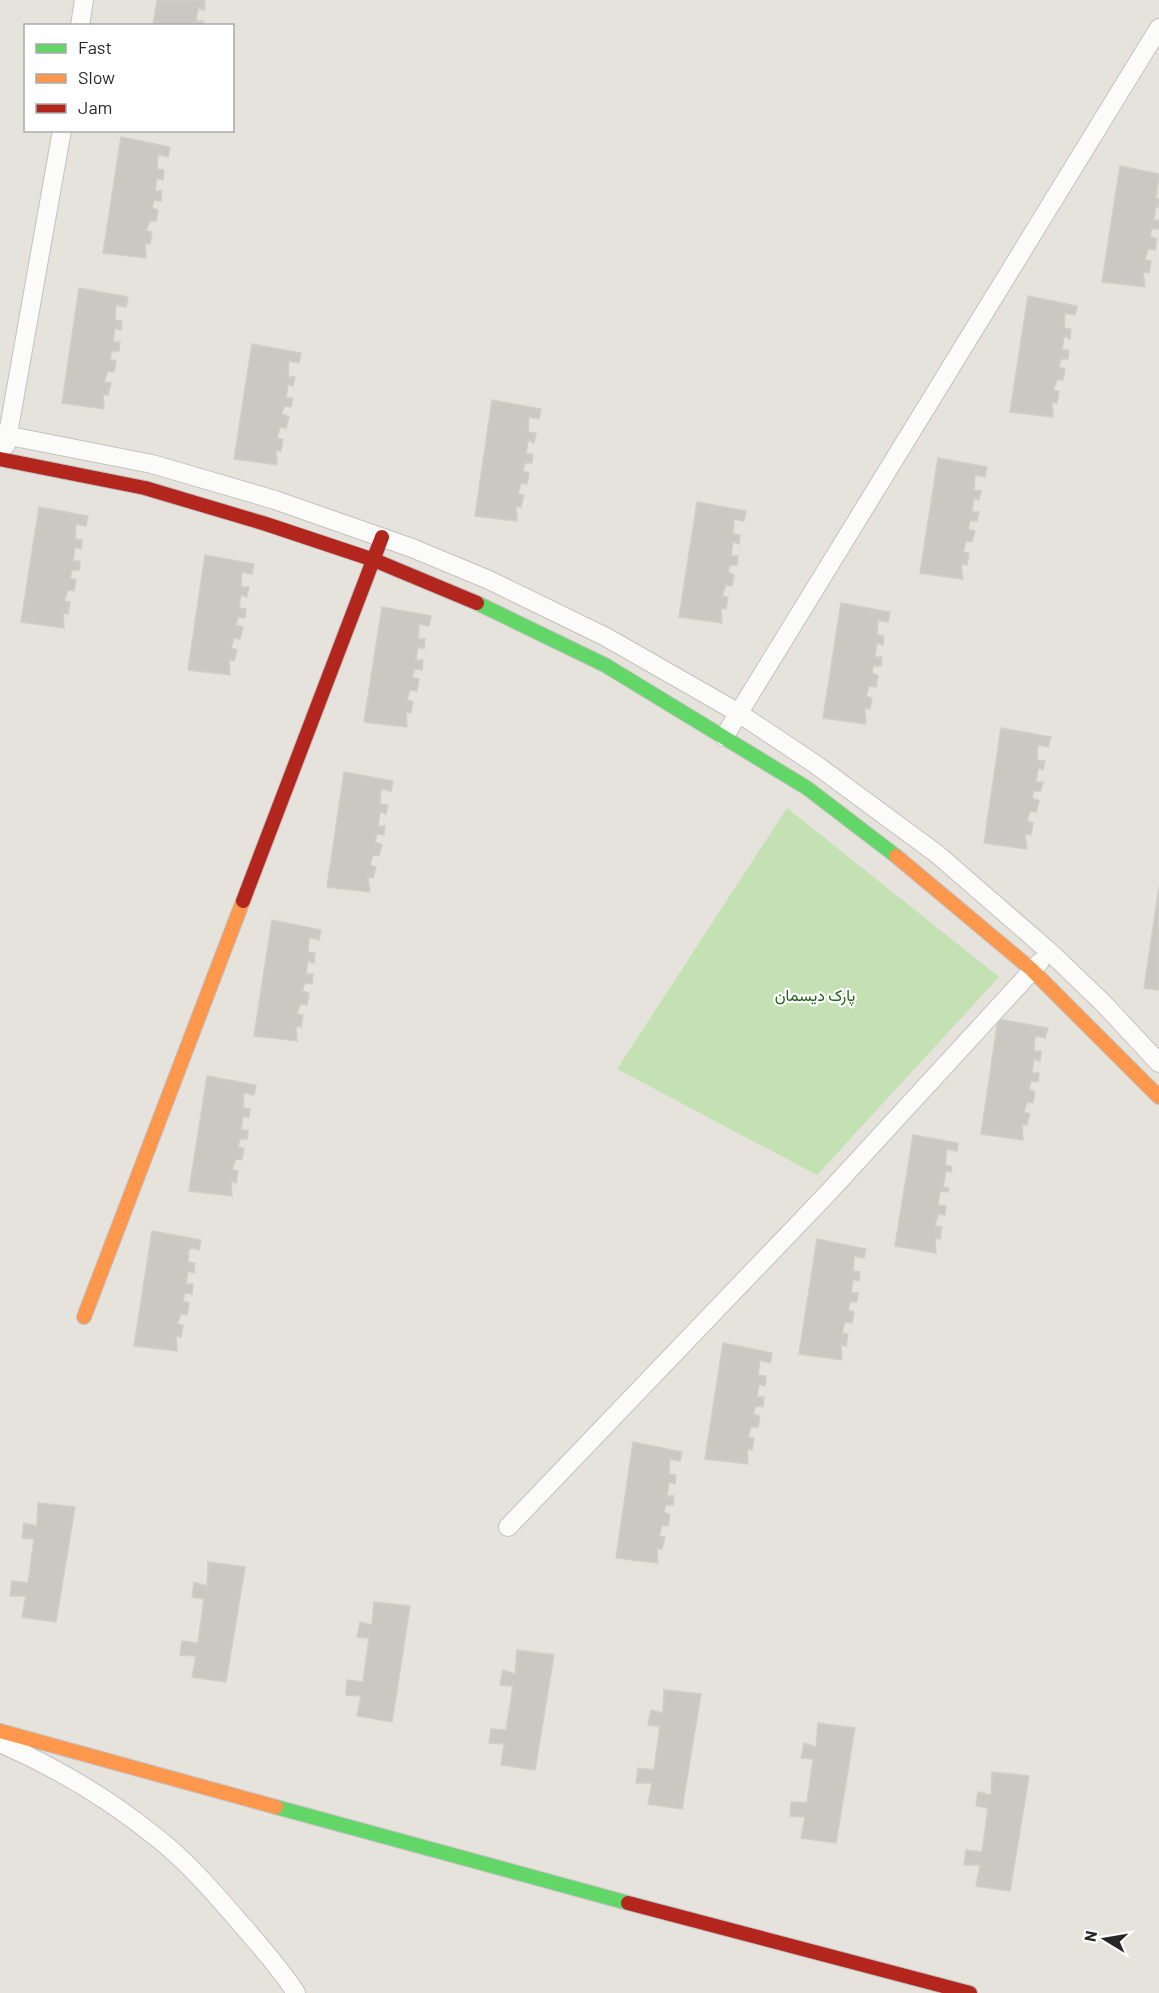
<svg xmlns="http://www.w3.org/2000/svg" width="1159" height="1993" font-family="Barlow,Vazirmatn,sans-serif">
<style>
.green{fill:#c4e1b4}
.building{fill:#cbc8c3;stroke:#d1cec8;stroke-width:1.5}
.lines{fill:none;stroke-linecap:round;stroke-linejoin:round}
.street-casing{stroke:#c3c1c2;stroke-width:20}
.fast-casing{stroke:#c3c1c2;stroke-width:16}
.slow-casing{stroke:#c3c1c2;stroke-width:16}
.jam-casing{stroke:#c3c1c2;stroke-width:16}
.street{stroke:#fbfbfa;stroke-width:18}
.fast{stroke:#63d668;stroke-width:14}
.slow{stroke:#ff974d;stroke-width:14}
.jam{stroke:#b3261e;stroke-width:14}
.labels{text-anchor:middle;dominant-baseline:central;stroke-width:4.5;stroke-linejoin:round;paint-order:stroke}
.park-label{font-size:16px;fill:#236219;stroke:#fff}
</style>
<rect width="100%" height="100%" fill="#e6e2dc"/>
<path class="green" d="M787 808 999 977 817 1175 617 1069Z"/>
<path class="building" d="M157 0H205L204 10 198 8 196 21H203V26H153Z
M121 137 170 147 168 157 158 154 157 169 164 170 163 180 157 178 155 191H162L161 201 154 200 152 208 158 210 156 221H150L146 231 152 232 150 244 145 243 146 258 103 253Z
M1120 166 1159 174 1156 198 1159 199V208L1156 206 1154 220H1159V229H1152L1150 236 1157 239 1155 250 1148 249 1145 260 1151 261 1149 273 1143 272 1145 287 1102 282Z
M79 288 128 297 126 307 116 305 115 320 122 321 121 330 115 328 113 342H120L119 351H112L110 359 116 361 114 372 108 371 104 382 111 383 108 395 103 394 104 409 62 403Z
M1028 296 1077 306 1075 315 1065 313 1064 328 1071 329 1070 339 1064 336 1062 350H1069L1068 359H1061L1059 367 1065 369 1063 380H1057L1053 390 1059 391 1057 403 1052 402 1053 417 1010 412Z
M252 344 301 353 299 363 289 361 288 376 295 377 293 386 288 384 286 398H293L291 407 284 406 282 414 289 417 286 428 280 427 277 438 283 439 281 451 276 450 277 465 234 459Z
M492 400 541 409 539 419 529 417 528 432 536 433 534 443 528 440 526 454H533L532 463H525L523 471 529 473 527 484 521 483 518 494 524 495 521 507 516 506 517 521 475 516Z
M938 458 987 467 985 477 975 475 974 490 981 491 979 500 974 498 972 512H979L977 521H970L968 529 975 531 972 542 966 541 963 552 969 553 967 565 961 564 963 579 920 573Z
M697 502 746 511 744 521 734 519 733 534 740 535 739 544 733 542 731 556H738L737 565H730L728 572 734 575 732 586 726 585 722 596 728 597 726 609 721 608 722 623 679 617Z
M39 507 88 516 86 526 76 524 75 539 82 540 81 549 75 547 73 561H80L79 570H72L70 578 76 580 74 591 68 590 64 601 70 602 68 614 63 613 64 628 21 622Z
M205 555 254 564 252 574 242 572 241 587H249L247 597 241 595 239 608 246 609 245 618 238 617 236 625 243 627 240 639 234 638 231 648 237 650 234 661 229 660 230 675 188 670Z
M841 603 890 612 888 622 878 620 877 635 884 636 883 645 877 643 875 657H882L881 666H873L872 673 878 676 876 687 869 686 866 696 872 698 870 709 865 708 866 724 823 718Z
M382 607 431 616 429 626 419 624 418 639H425L424 649 418 647 416 660H423L422 670 415 669 412 677 419 679 417 691 410 690 407 700 413 702 411 713 406 712 407 727 364 722Z
M1001 728 1051 737 1048 747 1038 745 1037 760 1045 761 1043 770 1038 768 1036 782H1043L1041 791H1034L1032 798 1039 801 1036 812 1030 811 1027 821 1033 823 1031 835 1025 834 1027 849 984 843Z
M344 772 393 781 391 791 381 789 380 804 388 805 386 814 380 812 378 826H385L384 835 377 834 375 842 382 845 379 856 373 855 370 865 376 867 373 878 368 877 370 892 327 887Z
M1159 887V990L1144 988Z
M272 920 321 930 319 940 309 937 308 952 315 953 314 963 308 961 306 974H313L312 984 305 983 302 991 309 993 307 1005 300 1004 297 1014 303 1015 301 1027 296 1026 297 1041 254 1036Z
M998 1019 1048 1028 1045 1038 1035 1036 1034 1051H1041L1040 1061 1034 1059 1032 1073H1039L1038 1082 1031 1081 1029 1089 1035 1092 1033 1103 1027 1102 1024 1112 1030 1114 1027 1125H1022L1023 1140 981 1134Z
M207 1076 256 1085 254 1095 244 1093 243 1108 250 1109 249 1118 243 1116 241 1130H248L247 1139H240L238 1146 244 1149 242 1160 236 1159 232 1169 238 1171 236 1183 231 1181 232 1196 189 1191Z
M913 1135 958 1143 957 1151 947 1149 945 1165 952 1167 951 1172 946 1171 943 1187 949 1188 948 1192 940 1191 938 1205 946 1206 945 1215 938 1214 935 1226 942 1227 940 1239 935 1238 936 1253 895 1246Z
M152 1231 201 1240 199 1250 189 1247 188 1262 195 1263 194 1273 188 1271 186 1284H193L192 1294 185 1293 183 1301 189 1303 187 1315 181 1314 177 1324 183 1325 181 1337 176 1336 177 1351 134 1346Z
M817 1239 866 1249 864 1258 854 1256 853 1271 860 1272 859 1281 853 1279 851 1293H858L857 1302H850L848 1310 854 1312 852 1323 845 1322 842 1333 848 1334 846 1346 841 1345 842 1360 799 1354Z
M723 1343 772 1353 770 1363 760 1360 758 1375 766 1376 765 1386 759 1384 757 1397H764L763 1407 756 1406 753 1414 760 1416 758 1427H751L748 1437 754 1438 752 1450 747 1449 748 1464 705 1459Z
M633 1442 682 1452 680 1461 670 1459 669 1474 676 1475 675 1484 669 1482 667 1496H674L673 1505H666L664 1512 670 1515 668 1526 662 1525 659 1536 665 1537 662 1549 657 1548 658 1563 616 1558Z
M38 1503 75 1507 56 1622 22 1617 26 1596H10L12 1581 28 1583 34 1539 22 1538 24 1523 37 1526Z
M208 1562 245 1567 226 1682 192 1677 196 1656 180 1655 182 1641 198 1643 204 1599 192 1597 194 1582 207 1586Z
M374 1602 410 1606 392 1722 357 1716 361 1696 346 1695 347 1680 363 1682 369 1638 357 1637 360 1622 372 1625Z
M517 1650 554 1655 535 1770 501 1765 504 1744 489 1743 491 1729 506 1730 513 1686 500 1685 503 1670 515 1674Z
M664 1690 701 1694 682 1809 648 1804 652 1783H636L638 1768 654 1770 660 1726 648 1725 651 1710 663 1713Z
M818 1723 855 1728 836 1843 801 1838 805 1817 790 1816 791 1802 807 1803 813 1759 801 1758 804 1743 816 1747Z
M992 1772 1029 1776 1010 1891 976 1886 980 1865H964L966 1850 982 1852 988 1808 976 1806 978 1792 991 1795Z"/>
<g class="lines">
<g class="street-casing">
<path id="street" d="M80 26 84 0
M0 434 152 464 275 500 412 548 489 580 606 637 737 712 815 764 937 854 1051 953 1103 1003 1159 1063
M6 445 62 130
M724 737 1159 28
M508 1527 828 1193 1040 962
M0 1743C55 1767 109 1799 156 1837 188 1862 216 1895 242 1925 261 1947 281 1969 296 1993"/>
</g>
<g class="fast-casing">
<path id="fast" d="M477 603 605 665 807 788 896 856
M276 1807 628 1903"/>
</g>
<g class="slow-casing">
<path id="slow" d="M896 856 1031 969 1159 1097
M84 1317 243 901
M0 1731 276 1807"/>
</g>
<g class="jam-casing">
<path id="jam" d="M0 459 145 488 266 524 374 560 477 603
M243 901 382 537
M628 1903 970 1993"/>
</g>
<use href="#street" class="street"/>
<use href="#fast" class="fast"/>
<use href="#slow" class="slow"/>
<use href="#jam" class="jam"/>
</g>
<g class="labels">
<g class="park-label">
<text x="815" y="994">پارک دیسمان</text>
</g>
</g>
<rect x="24" y="24" width="210" height="108" fill="#ffffff" stroke="#a9a9a9" stroke-width="1.5"/>
<rect x="36" y="44" width="30" height="9" fill="#63d668" stroke="#a9a9a9" stroke-width="1.5"/>
<text x="78" y="54" font-size="18" fill="#272727">Fast</text>
<rect x="36" y="74" width="30" height="9" fill="#ff974d" stroke="#a9a9a9" stroke-width="1.5"/>
<text x="78" y="84" font-size="18" fill="#272727">Slow</text>
<rect x="36" y="104" width="30" height="9" fill="#b3261e" stroke="#a9a9a9" stroke-width="1.5"/>
<text x="78" y="114" font-size="18" fill="#272727">Jam</text>
<g transform="translate(1105 1939) rotate(281)" stroke="#ffffff" stroke-width="4.5" paint-order="stroke">
<path d="M0-4.5L10 22L0 15L-10 22Z" fill="#272727"/>
<text y="-9" font-size="16" font-weight="bold" text-anchor="middle" fill="#272727">N</text>
</g>
</svg>
